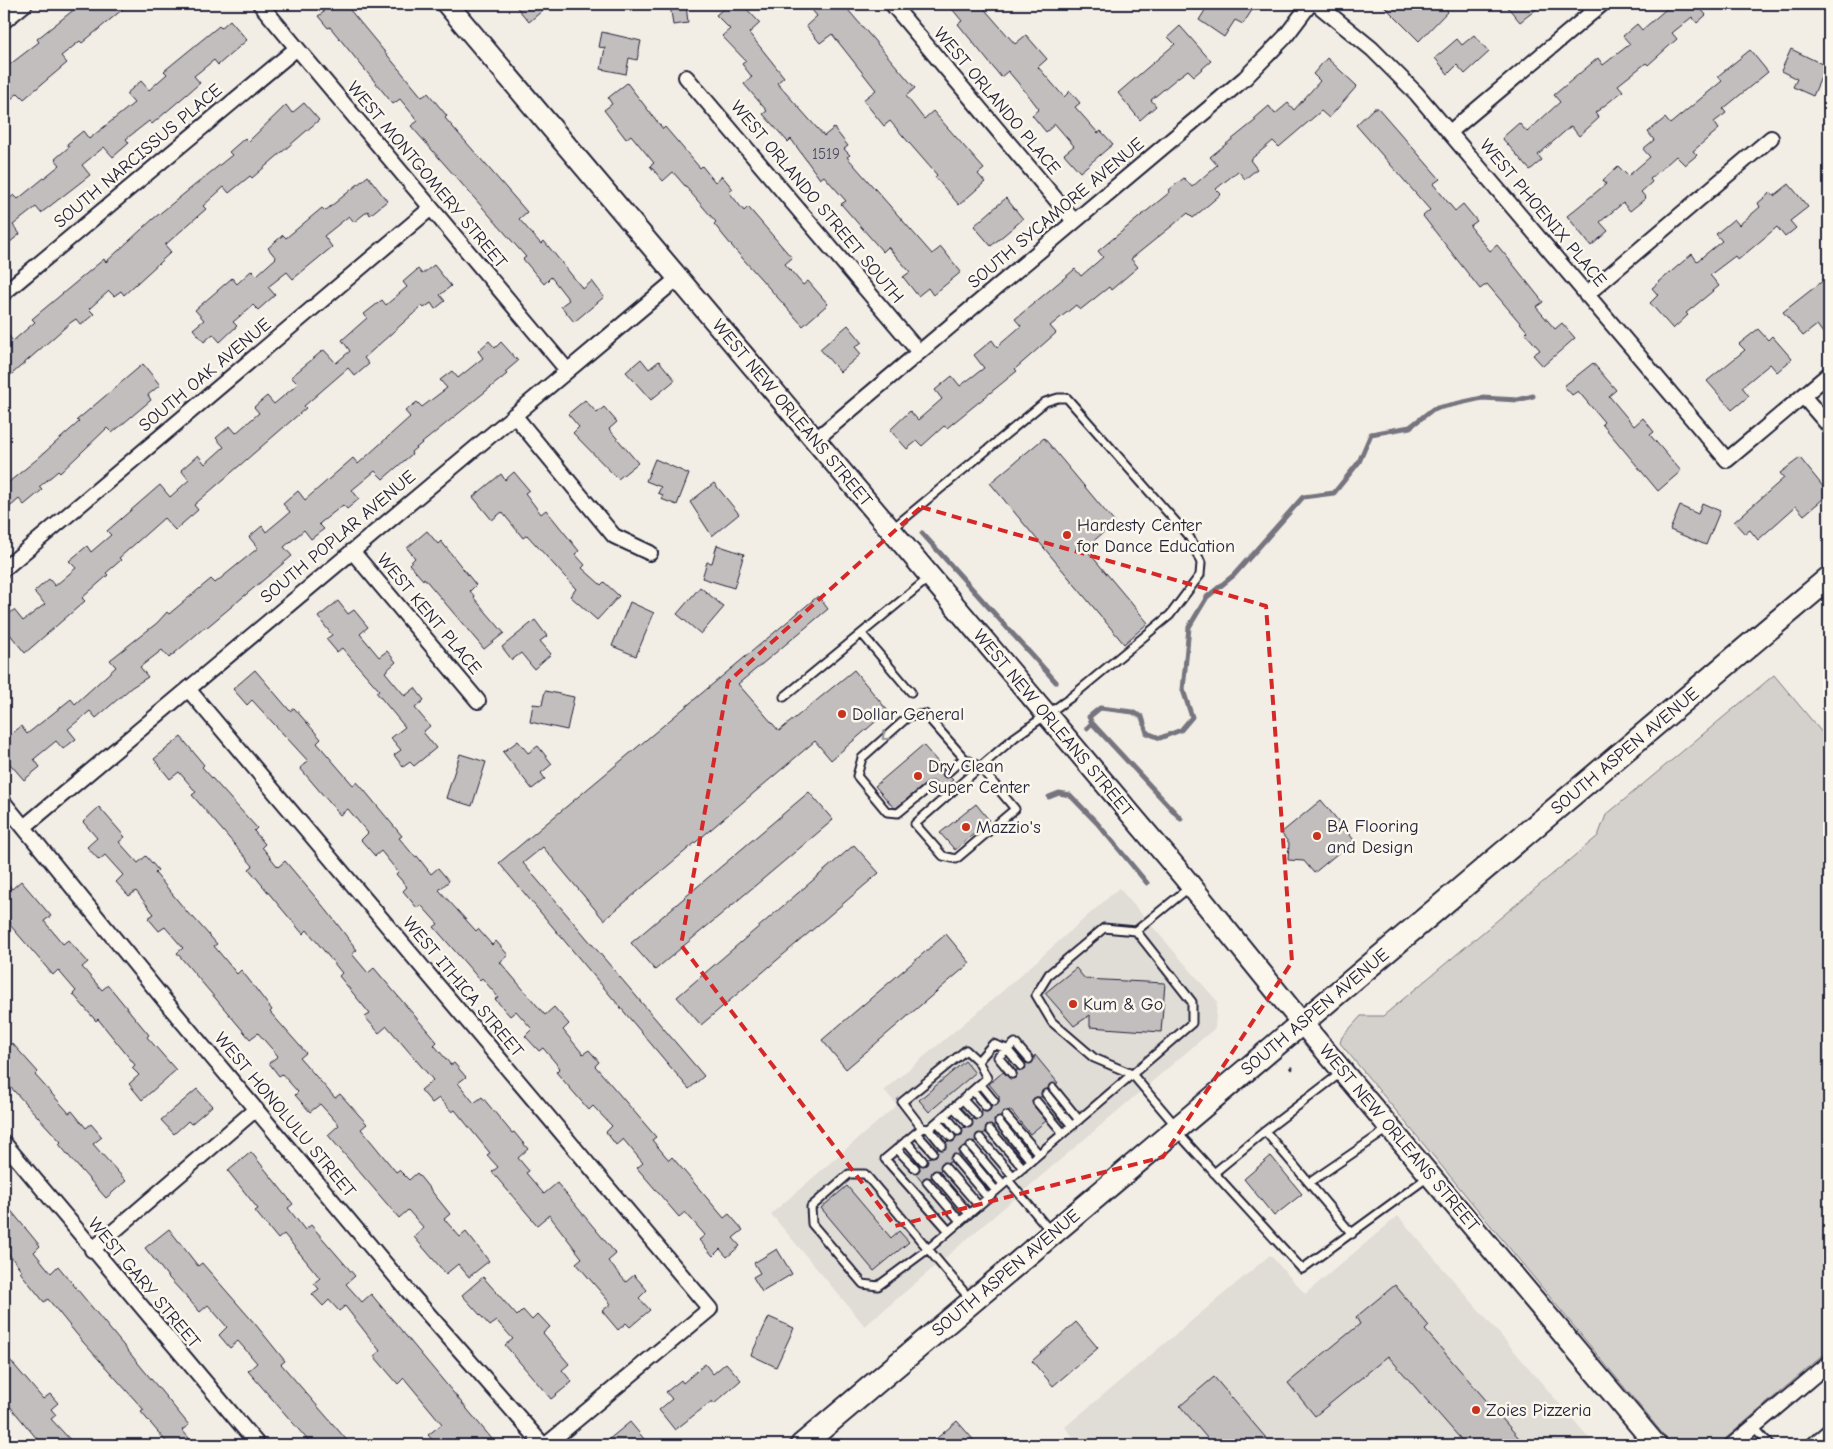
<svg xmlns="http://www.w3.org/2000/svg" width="1833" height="1449" font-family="'Comic Neue',sans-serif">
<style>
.built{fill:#e0dcd6}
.green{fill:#d4d1cc;stroke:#7b7a84}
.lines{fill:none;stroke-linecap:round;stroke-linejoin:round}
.stream{stroke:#76747f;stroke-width:5}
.building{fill:#c2bebe;stroke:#22223b}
.lane-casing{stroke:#22223b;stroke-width:11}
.street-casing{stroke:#22223b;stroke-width:18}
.secondary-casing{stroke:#22223b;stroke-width:24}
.primary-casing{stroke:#22223b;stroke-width:26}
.path{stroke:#22223b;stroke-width:3;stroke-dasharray:4 4;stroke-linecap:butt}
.lane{stroke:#fbf7ec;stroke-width:7}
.street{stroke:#fbf7ec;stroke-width:14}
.secondary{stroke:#fbf7ec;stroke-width:20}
.primary{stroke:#fbf7ec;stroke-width:22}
.oneway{stroke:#99979c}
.marked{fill:none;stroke:#d62828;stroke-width:4;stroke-dasharray:10 6;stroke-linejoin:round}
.poi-dot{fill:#c8321e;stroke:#fbf7ec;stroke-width:2}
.labels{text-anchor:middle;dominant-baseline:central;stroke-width:5;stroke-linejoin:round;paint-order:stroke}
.number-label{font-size:15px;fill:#4a495c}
.street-label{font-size:18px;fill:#22223b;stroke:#fbf7ec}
.poi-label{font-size:18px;fill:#22223b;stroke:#fbf7ec;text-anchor:start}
</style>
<rect width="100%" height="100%" fill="#f2eee5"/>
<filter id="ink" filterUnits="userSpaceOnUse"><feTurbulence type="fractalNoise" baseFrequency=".02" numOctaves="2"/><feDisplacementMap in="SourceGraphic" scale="10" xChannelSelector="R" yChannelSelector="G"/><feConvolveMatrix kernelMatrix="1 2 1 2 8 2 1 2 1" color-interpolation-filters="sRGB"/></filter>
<g filter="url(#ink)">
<path class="built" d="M1119 888 1217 1001 1215 1028 865 1326 771 1214 897 1105 884 1090 998 995Z
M1398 1216 1595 1445H1080L1065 1427 1270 1255 1305 1294Z"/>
<path class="green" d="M1774 675 1829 741V1350L1718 1445H1672L1340 1043 1342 1037 1361 1016H1383L1598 836 1606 815Z"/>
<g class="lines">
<path class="stream" d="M922 533 1056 682
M1092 723 1181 819
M1087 728 1092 723 1089 717 1100 708 1133 712 1142 717 1147 733 1160 738 1181 730 1192 717 1183 690 1189 627 1207 597 1234 575 1303 497 1334 493 1359 462 1371 434 1410 427 1433 409 1482 398 1518 400 1533 396
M1049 797 1059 793 1070 795 1097 823 1147 883"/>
</g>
<path class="building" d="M81 4H129L82 43 80 41 61 56 67 63 24 99 18 93 4 105V69L39 42 37 39Z
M317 4H345L422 97 428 93 447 116 445 118 527 212 519 219 541 244 544 241 583 289 592 281 604 297 574 322 561 306 569 300 551 277 544 284 523 259 526 257 411 126 418 121 400 99 393 104 330 27 328 28 318 16 324 12Z
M514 4H550L529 22Z
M670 4H686L688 23 673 25Z
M729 4H742L760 23 749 33 784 77 777 83 824 136 834 128 848 146 844 149 850 155 847 157 932 254 941 247 961 272 933 295 928 288 918 296 903 277 910 272 888 247 883 252 841 204 846 201 824 176 820 179 791 139 788 142 763 114 767 111 744 84 752 77 742 64 746 61 722 36 730 29 716 15Z
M807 4H843L915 88 906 96 924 119 933 111 984 169 978 174 985 182 959 205 935 177 937 175 890 121 884 126 863 100 876 90 832 34 820 43 806 26 817 16Z
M948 4H980L1015 44 1026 35 1047 59 1038 67 1064 97 1070 91 1080 103 1075 107 1098 133 1101 131 1113 144 1080 172 1064 154 1074 146 1055 124 1046 132 1032 115 1039 109 1029 96 1008 71 1001 77 958 24 962 21Z
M1209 4H1256L1243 24 1235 20 1224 37 1199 20Z
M1382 4H1441L1448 11 1419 41Z
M1505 4H1543L1520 22Z
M1672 4H1707L1701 9 1706 15 1697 23 1692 17 1672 33 1677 39 1648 65 1646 63 1618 85 1623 91 1595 113 1599 118 1579 136 1571 126 1538 155 1542 160 1530 170 1502 138 1519 123 1527 132 1560 102 1554 95 1598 58 1603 65 1630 44 1623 36 1637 24 1642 30Z
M230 20 247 40 218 65 214 60 194 76 200 83 152 124 149 121 126 139 129 143 113 157 104 147 82 165 90 175 41 213 36 207 13 225 20 234 4 247V203L14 195 18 199 60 165 55 159 69 147 67 144 83 131 89 139 134 103 126 94 141 81 149 90 167 74 164 71 219 26 221 28Z
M1180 26 1211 61 1194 76 1188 70 1176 79 1151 100 1156 106 1140 120 1118 93 1175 44 1168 37Z
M602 32 641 41 637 60 629 58 626 74 601 69 605 48 599 47Z
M1474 35 1489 52 1465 74 1457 65 1448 74 1435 58 1457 39 1462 45Z
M1791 49 1826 66 1813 96 1793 87 1797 79 1781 71Z
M1750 50 1768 72 1723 109 1726 113 1714 122 1719 129 1693 151 1697 155 1685 165 1676 156 1650 179 1652 182 1641 192 1646 198 1630 211 1623 203 1600 222 1608 231 1591 246 1567 216 1606 184 1603 180 1618 166 1628 176 1650 157 1643 149 1654 140 1648 132 1665 118 1670 124 1722 81 1718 76Z
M1327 58 1357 86 1329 118 1321 111 1279 147 1273 141 1250 160 1257 169 1245 179 1238 171 1216 189 1221 194 1193 218 1188 213 1131 259 1138 267 1111 290 1109 287 1080 310 1076 305 1050 326 1056 333 1015 369 1017 371 947 428 944 426 922 446 917 441 907 449 890 430 910 411 918 420 942 399 935 390 952 376 960 386 984 368 974 355 992 340 997 347 1021 326 1015 319 1075 269 1081 276 1103 257 1098 251 1170 192 1169 190 1184 178 1192 187 1217 165 1210 157 1256 120 1254 119 1269 106 1275 114 1288 103 1294 110 1320 81 1313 74Z
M627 83 663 129 665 127 700 168 702 166 715 182 722 176 733 189 729 192 744 211 748 207 792 258 785 264 803 285 808 281 828 304 803 326 736 251 714 224 716 222 673 172 663 181 650 166 654 163 631 135 626 139 604 110 612 104 608 98Z
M304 103 319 120 252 178 250 176 229 193 224 187 203 206 206 209 165 245 171 252 124 295 121 291 114 296 109 291 89 309 94 314 81 325 76 319 70 323 4 381V330L13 341 35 322 32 319 104 259 106 262 153 219 232 155 229 152 245 138 248 142 286 105 292 113Z
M1374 108H1378L1440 179 1433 184 1455 211 1463 204 1477 221 1470 226 1490 251 1497 245 1512 263 1543 302 1536 307 1555 329 1562 323 1575 338 1543 366 1533 355 1540 350 1525 333 1527 331 1487 284 1480 289 1423 216 1430 210 1356 125Z
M368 176 387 201 370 215 368 211 354 222 349 216 324 236 332 247 293 279 287 272 268 287 275 295 258 310 253 305 233 322 237 326 220 342 213 334 204 342 193 329 204 320 195 310 232 278 237 284 252 270 257 275 276 258 268 248 283 235 286 238 322 208 325 211Z
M1789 184 1808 207 1790 221 1796 228 1785 237 1777 227 1738 260 1735 256 1710 275 1719 286 1686 313 1688 315 1673 329 1650 303 1658 295 1652 288 1692 254 1697 261 1722 241 1716 234 1734 219 1739 225 1760 207 1758 203 1770 193 1774 196Z
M1006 198 1023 219 991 246 974 226Z
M434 265 451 286 440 295 445 301 435 309 431 303 424 308 422 306 364 358 369 364 355 376 348 368 304 406 306 408 194 505 198 510 175 530 164 518 119 558 121 560 106 573 108 575 82 598 85 601 25 653 4 627V618L14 610 23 621 45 604 34 592 49 579 55 586 76 568 69 561 87 546 91 552 111 535 107 531 160 485 170 497 189 480 181 470 198 455 205 464 224 447 216 438 230 426 236 433 259 413 254 407 267 396 274 404 298 384 291 377 321 352 324 350 336 363 350 351 342 340 367 318 364 314 382 300 386 305 407 287 403 282 418 269 422 274Z
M1829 276V341L1817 325 1803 336 1783 312Z
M848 325 862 342 855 347 861 354 840 372 820 349Z
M1758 329 1768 340 1772 336 1792 359 1777 372 1770 364 1742 387 1749 396 1732 410 1707 381 1745 350 1739 344Z
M489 341 495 348 501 342 518 361 505 372 507 374 411 452 412 454 383 479 375 471 352 490 359 499 347 509 343 505 319 524 324 529 311 539 304 530 284 547 292 556 206 628 205 627 169 658 162 650 140 667 148 677 132 687 96 718 90 711 68 729 76 739 63 749 56 741 34 759 40 767 24 780 4 757V741L21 726 27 734 71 699 75 704 116 667 110 660 157 623 167 612 169 614 211 579 215 583 258 548 249 537 262 526 266 532 290 512 283 504 298 491 305 500 353 458 358 464 410 417 405 411 417 402 422 407 447 388 440 380 452 371 458 378 483 358 478 351Z
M641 359 649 369 659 361 675 380 651 400 626 372Z
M1593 363 1616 390 1609 396 1634 426 1643 418 1654 432 1650 435 1681 471 1658 491 1602 424 1604 422 1578 391 1572 395 1564 386Z
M143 364 160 385 148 395 151 400 112 433 107 428 60 473 58 471 39 487 42 490 24 505 19 499 4 512V486L36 460 79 422 77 420Z
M585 400 597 413 604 407 617 422 609 429 638 463 618 479 573 433 579 427 568 414Z
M1044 438 1115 523 1085 548 1148 623 1124 644 990 483Z
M1800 458 1829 494 1804 515 1796 506 1758 540 1750 530 1745 534 1734 522 1784 478 1780 473Z
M655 459 689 474 677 505 661 499 663 495 658 493 661 487 646 481Z
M514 472 529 490 525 493 541 514 546 510 579 551 575 554 585 565 582 568 601 585 604 582 619 596 597 620 570 596 576 589 527 535 523 538 502 512 492 520 473 497 501 474 505 480Z
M714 483 739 514 712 536 690 502Z
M1702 503 1720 511 1706 545 1670 530 1680 506 1698 514Z
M427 531 438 544 441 541 476 585 470 591 475 597 474 598 504 633 484 649 424 578 423 580 409 564 415 558 407 548Z
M717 545 744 554 734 588 702 578 707 562 712 563Z
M700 587 724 607 701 634 677 614Z
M818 596 828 609 738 684 779 731 854 670 888 711 831 760 815 741 604 920 543 847 523 863 704 1076 689 1089 499 863Z
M338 601 348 614 354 610 368 627 360 634 379 657 387 651 396 662 385 672 405 696 415 688 424 700 415 708 430 726 423 732 436 748 414 766 410 762 403 767 394 755 401 750 391 738 405 727 376 692 379 690 342 648 337 652 326 639 332 635 318 617Z
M630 602 654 613 636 656 612 646Z
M535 620 547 636 540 641 551 654 534 669 521 653 512 660 502 647Z
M255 670 290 711 294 708 321 739 317 743 353 785 357 782 364 790 402 836 399 838 415 857 417 856 431 874 438 868 449 881 439 890 476 931 478 929 492 945 496 941 508 955 500 962 545 1015 554 1007 569 1024 563 1030 583 1054 589 1050 599 1062 595 1066 656 1137 652 1140 669 1160 672 1157 724 1218 729 1214 743 1230 733 1238 740 1246 727 1257 720 1249 713 1256 699 1240 705 1235 685 1212 679 1217 637 1168 643 1163 623 1139 616 1145 606 1132 612 1126 593 1106 589 1110 556 1072 560 1068 543 1048 539 1051 525 1036 532 1029 516 1011 510 1016 495 999 498 997 482 978 480 980 434 927 438 924 421 905 417 908 403 891 407 887 396 874 398 872 381 851 375 856 361 840 368 833 348 809 340 815 300 768 308 761 252 700 247 705 233 689Z
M545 691 574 697 567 730 530 722 533 704 542 705Z
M181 737 204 765 202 767 257 828 254 831 265 844 262 847 278 867 285 861 328 912 357 950 352 954 368 973 374 968 437 1042 434 1045 451 1065 454 1063 466 1077 458 1083 474 1103 482 1097 512 1133 514 1132 528 1149 518 1158 529 1171 526 1173 544 1194 557 1183 616 1254 608 1261 626 1282 634 1275 647 1290 639 1298 650 1310 630 1327 626 1323 618 1330 602 1311 611 1304 576 1263 582 1258 549 1215 537 1225 492 1172 498 1167 487 1155 490 1153 455 1110 452 1112 439 1098 432 1103 421 1090 433 1080 387 1026 379 1033 365 1017 370 1014 339 976 342 973 307 930 303 934 276 902 249 869 253 866 192 795 196 792 179 772 170 779 154 759Z
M518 741 528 753 538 746 552 764 541 773 545 779 532 789 503 752Z
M923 745 944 769 943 776 950 777 953 780 937 793 935 790V782H928L896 808 893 807 875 786Z
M460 754 486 762 472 806 446 798Z
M809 792 833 820 655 970 631 943Z
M1321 800 1354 840 1314 873 1304 861 1288 860 1289 843 1281 833Z
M976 804 989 820 984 825V828L975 833 955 850 940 833Z
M99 807 125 837 119 842 138 863 146 856 158 870 155 873 192 918 193 917 217 944 214 946 237 974 241 970 249 980 272 1010 270 1012 306 1053 300 1058 335 1098 340 1094 367 1124 361 1129 396 1172 399 1170 409 1180 417 1173 450 1214 444 1219 460 1237 466 1232 489 1261 469 1277 458 1264 446 1274 414 1237 424 1228 408 1210 399 1218 328 1135 339 1125 320 1104 310 1112 295 1095 298 1092 282 1074 279 1076 269 1063 278 1056 258 1033 250 1039 177 953 183 948 165 927 159 931 148 918 154 914 136 891 129 896 116 882 123 875 105 855 99 860 87 847 97 838 83 822Z
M854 845 879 873 701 1025 677 997Z
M4 880 12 889 21 881 51 916 44 921 63 944 68 940 88 962 82 967 102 990 108 985 149 1035 147 1037 176 1070 142 1100 129 1084 139 1075 132 1068 135 1065 98 1019 96 1021 73 994 76 991 58 970 53 975 10 925 11 923 4 914Z
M946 934 970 963 846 1069 822 1040Z
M1076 968 1085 979 1165 983 1161 1032 1090 1027V1015L1074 1026 1045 993Z
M12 1043 38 1072 35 1075 69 1113 72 1111 86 1128 91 1124 102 1137 93 1144 126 1181 106 1198 73 1161 59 1144 61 1142 4 1080V1051Z
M1035 1055 1058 1083 1050 1084 1048 1089 1041 1092 1042 1097H1036L1032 1101 1033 1105 1046 1121 1030 1134 1011 1111 1003 1112 1001 1117 994 1120 995 1125 987 1126 986 1133 977 1134 976 1141 968 1142 966 1147 959 1150V1156L952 1155 951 1162 942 1163 941 1171H933L932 1178 926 1177 922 1182 915 1173 920 1170 919 1164 926 1165 927 1158 936 1156 938 1148 942 1150 947 1147 946 1141 953 1142 956 1136 962 1135V1128L972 1126 973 1118 978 1120 981 1118 982 1111 987 1112 991 1109V1105L995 1106 999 1103V1096L989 1084 1003 1072 1010 1079 1015 1078 1017 1075 1016 1070H1025V1063H1032Z
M965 1061 975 1073 929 1112 919 1100Z
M197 1089 212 1106 191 1124 188 1121 174 1134 161 1120Z
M251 1152 293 1204 288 1208 305 1230 311 1225 355 1276 346 1284 362 1302 371 1294 497 1445H437L428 1435 442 1424 404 1378 398 1384 374 1356 380 1351 345 1306 339 1311 329 1300 323 1306 312 1294 319 1289 314 1283 320 1278 284 1234 278 1239 255 1211 258 1209 228 1171Z
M1271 1156 1302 1194 1274 1216 1244 1179Z
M847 1186 891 1238 899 1231 909 1242 874 1271 821 1208Z
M4 1202 40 1246 34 1252 51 1273 58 1266 189 1425 182 1430 195 1445H169L141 1412 144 1410 83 1342 48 1299 44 1302 20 1272 22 1271 4 1248Z
M169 1229 198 1266 202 1263 256 1325 285 1361 281 1364 351 1445H312L248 1371 257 1363 238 1341 230 1348 219 1335 227 1327 208 1305 200 1312 169 1278 145 1248Z
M777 1249 792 1274 762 1292 753 1277 760 1273 754 1263Z
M483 1277 517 1316 523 1310 532 1320 538 1314 550 1327 543 1333 569 1364 562 1370 572 1382 551 1399 505 1345 513 1339 497 1321 490 1326 462 1295Z
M1395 1285 1429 1326 1425 1330 1525 1445H1466L1388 1356 1315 1416 1288 1383 1360 1324 1356 1317Z
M769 1317 794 1328 776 1367 751 1355Z
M1076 1322 1098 1348 1053 1386 1032 1361Z
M4 1353 43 1399 50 1394 58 1403 51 1409 56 1415 51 1419 75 1445H42L4 1399Z
M726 1363 741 1380 714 1404 712 1401 675 1430 659 1410 672 1399 666 1392 681 1380 683 1383 705 1364 713 1374Z
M1214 1377 1272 1445H1213L1180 1406Z
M957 1421 978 1445H929Z
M630 1422 649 1445H602Z"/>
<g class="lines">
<g class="lane-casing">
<path id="lane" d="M893 528 1045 402 1058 398H1067L1190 538 1201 563 1200 575 1170 615 1070 698 1015 737 980 767 1015 809 956 859 943 856 915 824 980 767 964 758 925 714 909 716 862 758 857 776 887 812 898 813 931 786
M862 634 911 692
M784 697 930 577
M947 773 964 758
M1136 931 1104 928 1049 974 1036 995 1052 1022 1094 1058 1132 1074 1176 1126
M978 1061 993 1044 1007 1049 1021 1066
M1342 1072 1265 1131 1309 1183 1388 1129
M1012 1074 998 1057 1015 1043 1029 1059
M980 1084 994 1101
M1053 1088 1079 1120
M973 1091 986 1107
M1046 1094 1072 1126
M963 1100 977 1115
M1037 1102 1063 1133
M954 1108 968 1123
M945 1115 958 1131
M1006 1116 1039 1154
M937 1122 951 1137
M999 1122 1031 1161
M922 1128 929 1129 987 1078 978 1061 966 1050 902 1102 922 1128 885 1159 949 1231
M929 1129 942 1145
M990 1130 1023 1168
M1177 1132 1302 1269 1428 1177
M916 1133 933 1152
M980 1138 1013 1176
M906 1141 923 1161
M971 1146 1003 1184
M897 1149 915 1168
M964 1152 996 1191
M955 1159 988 1198
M945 1167 979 1206
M1214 1173 1265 1131
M936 1175 969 1214
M1008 1180 1051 1232
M927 1182 960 1221
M1309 1183 1352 1234
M970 1299 928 1249 878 1286 863 1284 812 1224 811 1207 849 1174H865L928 1249 1192 1023V1002L1136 931 1191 886
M1754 1427 1770 1445
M1808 1445 1829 1427"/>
</g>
<g class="street-casing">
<path id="street" d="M260 4 567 370
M892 4 1074 221
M1317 4 1372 49 1416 93 1727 460 1829 374
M4 21 25 4
M686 77 919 352
M1450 132 1602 4
M4 293 297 48
M1586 295 1771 138
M1803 396 1829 426
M514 415 614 536 650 553
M815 440 1245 78 1285 37 1310 4
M352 551 478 701
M4 569 431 208
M188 689 710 1309 546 1445
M4 803 170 1007 408 1291 543 1445
M24 827 678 278
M4 1143 258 1445
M92 1250 256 1109
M1732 1445 1829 1363"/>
</g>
<g class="secondary-casing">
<path id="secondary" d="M447 4 1183 876 1302 1023 1656 1445"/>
</g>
<g class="primary-casing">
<path id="primary" d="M802 1445 1829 578"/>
</g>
<path class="path" d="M1290 1067 1295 1073"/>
<use href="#lane" class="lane"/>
<use href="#street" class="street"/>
<use href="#secondary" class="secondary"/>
<use href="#primary" class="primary"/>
</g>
<defs><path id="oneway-chevron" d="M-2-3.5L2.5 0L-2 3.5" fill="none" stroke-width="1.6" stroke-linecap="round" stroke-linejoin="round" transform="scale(1.25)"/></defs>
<use class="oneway" href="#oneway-chevron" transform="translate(885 737) rotate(139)"/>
</g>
<path class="marked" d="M921 507 1266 606 1292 962 1163 1157 895 1226 681 945 728 682Z"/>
<g class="poi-dot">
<circle cx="1067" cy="535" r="5"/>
<circle cx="842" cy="714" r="5"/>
<circle cx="918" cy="776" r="5"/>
<circle cx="966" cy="827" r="5"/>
<circle cx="1317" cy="836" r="5"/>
<circle cx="1073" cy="1004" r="5"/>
<circle cx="1476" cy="1410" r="5"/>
</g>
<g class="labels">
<g class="number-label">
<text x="826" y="154">1519</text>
</g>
<g class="street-label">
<text transform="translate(997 101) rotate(50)">WEST ORLANDO PLACE</text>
<text transform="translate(138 156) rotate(-40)">SOUTH NARCISSUS PLACE</text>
<text transform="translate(427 175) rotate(50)">WEST MONTGOMERY STREET</text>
<text transform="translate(817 202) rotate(50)">WEST ORLANDO STREET SOUTH</text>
<text transform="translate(1056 213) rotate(-40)">SOUTH SYCAMORE AVENUE</text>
<text transform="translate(1543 213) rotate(50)">WEST PHOENIX PLACE</text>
<text transform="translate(205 375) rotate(-40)">SOUTH OAK AVENUE</text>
<text transform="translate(792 413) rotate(50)">WEST NEW ORLEANS STREET</text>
<text transform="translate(338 537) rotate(-40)">SOUTH POPLAR AVENUE</text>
<text transform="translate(429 614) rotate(50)">WEST KENT PLACE</text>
<text transform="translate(1053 723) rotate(50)">WEST NEW ORLEANS STREET</text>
<text transform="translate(1625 751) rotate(-40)">SOUTH ASPEN AVENUE</text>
<text transform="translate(463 987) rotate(50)">WEST ITHICA STREET</text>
<text transform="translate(1315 1012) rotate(-40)">SOUTH ASPEN AVENUE</text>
<text transform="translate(285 1115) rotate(50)">WEST HONOLULU STREET</text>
<text transform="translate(1399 1138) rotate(50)">WEST NEW ORLEANS STREET</text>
<text transform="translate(1006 1273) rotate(-40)">SOUTH ASPEN AVENUE</text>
<text transform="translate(144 1283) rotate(50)">WEST GARY STREET</text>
</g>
<g class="poi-label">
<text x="1077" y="525">Hardesty Center<tspan x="1077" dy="21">for Dance Education</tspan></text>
<text x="852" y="714">Dollar General</text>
<text x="928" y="766">Dry Clean<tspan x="928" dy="21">Super Center</tspan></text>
<text x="1327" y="826">BA Flooring<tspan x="1327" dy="21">and Design</tspan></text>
<text x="976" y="827">Mazzio's</text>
<text x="1083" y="1004">Kum &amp; Go</text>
<text x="1486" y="1410">Zoies Pizzeria</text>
</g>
</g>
<rect width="1833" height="1449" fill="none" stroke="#fbf7ec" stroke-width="20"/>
<rect x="10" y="10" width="1813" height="1429" fill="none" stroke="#22223b" stroke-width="2" filter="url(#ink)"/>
</svg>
